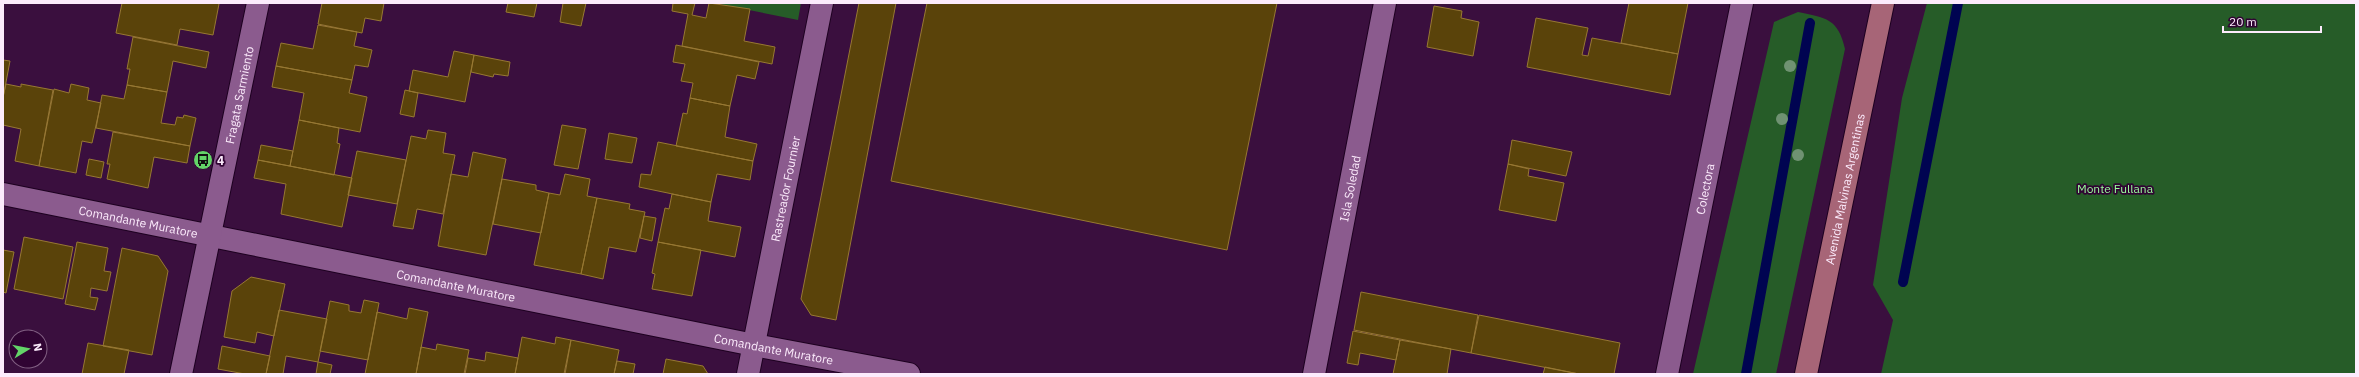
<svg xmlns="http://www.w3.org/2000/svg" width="2359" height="377" font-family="'IBM Plex Sans',sans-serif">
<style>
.green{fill:#265c28}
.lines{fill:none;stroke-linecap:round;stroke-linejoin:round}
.stream{stroke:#000451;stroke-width:10}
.building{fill:#5a430a;stroke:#977833}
.minor-casing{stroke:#1d0020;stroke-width:24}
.major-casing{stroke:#1d0020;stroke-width:24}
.minor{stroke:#8b5b8e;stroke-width:22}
.major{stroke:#a76577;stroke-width:22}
.tree{fill:#6f9272}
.labels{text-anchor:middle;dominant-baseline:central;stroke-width:3.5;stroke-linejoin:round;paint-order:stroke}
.street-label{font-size:12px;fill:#fcebfc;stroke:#300433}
.poi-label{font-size:12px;font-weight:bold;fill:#fcebfc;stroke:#300433;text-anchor:start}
.park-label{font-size:12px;fill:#9bfe9c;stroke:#300433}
</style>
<rect width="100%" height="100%" fill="#3a0f3e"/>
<path class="green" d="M714 3H801L798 20Z
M1927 3H2356V374H1881L1893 320 1873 285 1902 98Z
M1798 12C1826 18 1838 18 1845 49L1776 374H1693L1774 22Z"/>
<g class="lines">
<path class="stream" d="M1903 282 1958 3
M1746 374 1810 23"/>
</g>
<path class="building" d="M122 3H217L219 4 213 35 180 29 177 45 116 33Z
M322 3H384L381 21 365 18 362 33 318 24Z
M508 3H537L534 17 506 12Z
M563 3H586L581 26 560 22Z
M673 3H695L692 15 706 18 709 3 750 9 744 41 775 47 772 64 682 46 688 14 672 11Z
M859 3H896L836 320 811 315 801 299Z
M927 3H1277L1227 250 891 181Z
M1629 3H1688L1678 54 1621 43Z
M1434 6 1462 11 1461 18 1479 22 1473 56 1427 47Z
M1536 18 1588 28 1582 55 1588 56 1592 38 1678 54 1670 95 1527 67Z
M318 25 357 32 354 46 372 50 368 67 355 65 352 80 276 66 281 43 313 49Z
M133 37 209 52 206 68 173 61 167 92 127 85 130 69H127Z
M676 45 759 62 755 79 737 75 730 106 690 98 693 83 681 81 685 64 673 62Z
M454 51 474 55 465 102 409 91 413 70 448 77Z
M474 55 510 62 508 76 494 74 493 77 471 72Z
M3 60 10 61 3 98Z
M276 66 352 80 349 93 367 97 360 132 299 120 304 93 272 87Z
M6 84 21 87V84L53 90 39 166 15 161 21 129 3 125V97Z
M71 84 89 88 87 100 101 103 92 143 82 141 76 173 39 166 54 89 69 93Z
M127 85 167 92 161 123 175 125 177 117 183 118 184 115 196 118 190 146 96 128 102 95 124 99Z
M405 90 418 93 414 117 400 114Z
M690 98 730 106 725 137 757 144 753 161 676 146 683 113 687 114Z
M299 120 339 128 337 143 340 144 334 175 290 166Z
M562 125 586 129 578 169 554 165Z
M428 130 446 133 443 153 455 155 443 214 417 209 413 229 393 226 411 136 426 139Z
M113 132 190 146 187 163 154 157 148 188 107 179 110 164H107Z
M609 133 637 138 632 163 605 159Z
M1512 140 1572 152 1566 176 1508 164Z
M658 142 753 161 750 180 717 174 711 202 639 187 641 174 651 175Z
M261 145 293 151 290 166 258 160Z
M357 151 406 160 397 204 348 195Z
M473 152 506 159 486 255 438 246 451 174 468 177Z
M89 159 104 162 101 178 86 175Z
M258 160 352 178 342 227 281 214 286 184 254 178Z
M1508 164 1529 169 1528 176 1564 183 1556 221 1499 210Z
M565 174 590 179 587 196 597 198 581 274 534 265 549 193 560 195Z
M502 179 536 185V190L549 193 541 233 493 224Z
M672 194 711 202 708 221 741 227 735 257 658 242 665 208 669 209Z
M597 198 630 204 629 209 645 212 636 252 609 247 603 279 581 274Z
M644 216 656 218 652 241 640 238Z
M24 237 73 247 63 299 14 289Z
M77 242 108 248 104 271 111 272 107 291 91 288 90 297 98 298 95 310 65 304Z
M658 242 701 250 692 296 652 289 655 274 652 273Z
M122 248 158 256 168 271 152 355 103 346Z
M3 250 14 252 6 293 3 292Z
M251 277 285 284 274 336 257 332 255 343 224 337 232 291Z
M1361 292 1478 315 1471 353 1354 330Z
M364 300 379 303 368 360 320 351 330 301 349 305V311L361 313Z
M409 308 428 312 416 374H365L377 312 407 319Z
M279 310 327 319 318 362 286 356 283 374H266Z
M1479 315 1620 343 1614 374H1579L1471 353Z
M1353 331 1400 340 1396 360 1360 353 1358 365 1347 363Z
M522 337 555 344 556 337 571 340 564 374H515Z
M571 340 619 350 614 374H565Z
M1400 340 1451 349 1447 374H1393Z
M88 343 129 350 124 374H82Z
M437 344 469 350 464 374H416L421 347 436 350Z
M222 346 270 356 266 374H245L218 369Z
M486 352 518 358 515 374H465L468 358 485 361Z
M666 359 703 366 708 374H663Z
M617 361 635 364 633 374H614Z
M318 362 332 365 330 374H316Z
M1545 367 1579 374H1543Z"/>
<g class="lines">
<g class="minor-casing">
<g id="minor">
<path id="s1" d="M3 194 754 345 909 374"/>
<path id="s2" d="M181 374 258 3"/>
<path id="s3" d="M748 374 822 3"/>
<path id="s4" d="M1314 374 1385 3"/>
<path id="s5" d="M1667 374 1742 3"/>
</g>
</g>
<g class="major-casing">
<g id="major">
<path id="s6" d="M1806 374 1883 3"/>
</g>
</g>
<use href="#minor" class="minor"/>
<use href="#major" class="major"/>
</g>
<g class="tree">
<circle cx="1790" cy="66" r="6"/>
<circle cx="1782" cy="119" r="6"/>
<circle cx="1798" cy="155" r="6"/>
</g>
<defs>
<g id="bus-disc" transform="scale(1)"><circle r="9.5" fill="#63d468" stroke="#300433"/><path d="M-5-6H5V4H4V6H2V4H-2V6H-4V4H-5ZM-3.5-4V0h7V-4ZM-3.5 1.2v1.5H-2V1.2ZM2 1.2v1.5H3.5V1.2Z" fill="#111"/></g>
</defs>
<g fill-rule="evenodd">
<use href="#bus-disc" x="203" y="160"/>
</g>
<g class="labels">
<g class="street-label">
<text stroke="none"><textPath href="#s2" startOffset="285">Fragata Sarmiento</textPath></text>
<text stroke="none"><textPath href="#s4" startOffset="189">Isla Soledad</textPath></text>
<text stroke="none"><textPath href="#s5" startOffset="189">Colectora</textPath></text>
<text stroke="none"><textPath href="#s6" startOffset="189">Avenida Malvinas Argentinas</textPath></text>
<text stroke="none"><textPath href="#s3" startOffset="189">Rastreador Fournier</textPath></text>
<text stroke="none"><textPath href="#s1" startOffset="138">Comandante Muratore</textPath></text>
<text stroke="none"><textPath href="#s1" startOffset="462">Comandante Muratore</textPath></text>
<text stroke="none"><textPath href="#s1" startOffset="786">Comandante Muratore</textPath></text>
</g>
<g class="poi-label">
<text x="217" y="160">4</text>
</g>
<g class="park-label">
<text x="2115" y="188">Monte Fullana</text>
</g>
</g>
<rect width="2359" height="377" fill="none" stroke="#fcebfc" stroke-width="8"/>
<g transform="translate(28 349) rotate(80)"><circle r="19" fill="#300433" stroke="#826083"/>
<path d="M0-3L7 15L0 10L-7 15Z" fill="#63d468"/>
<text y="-6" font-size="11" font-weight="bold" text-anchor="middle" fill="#fcebfc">N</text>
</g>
<path d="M2223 26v6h98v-6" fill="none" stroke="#fcebfc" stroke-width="2"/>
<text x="2229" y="26" font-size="12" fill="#fcebfc" stroke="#300433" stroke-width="3" paint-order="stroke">20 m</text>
</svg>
